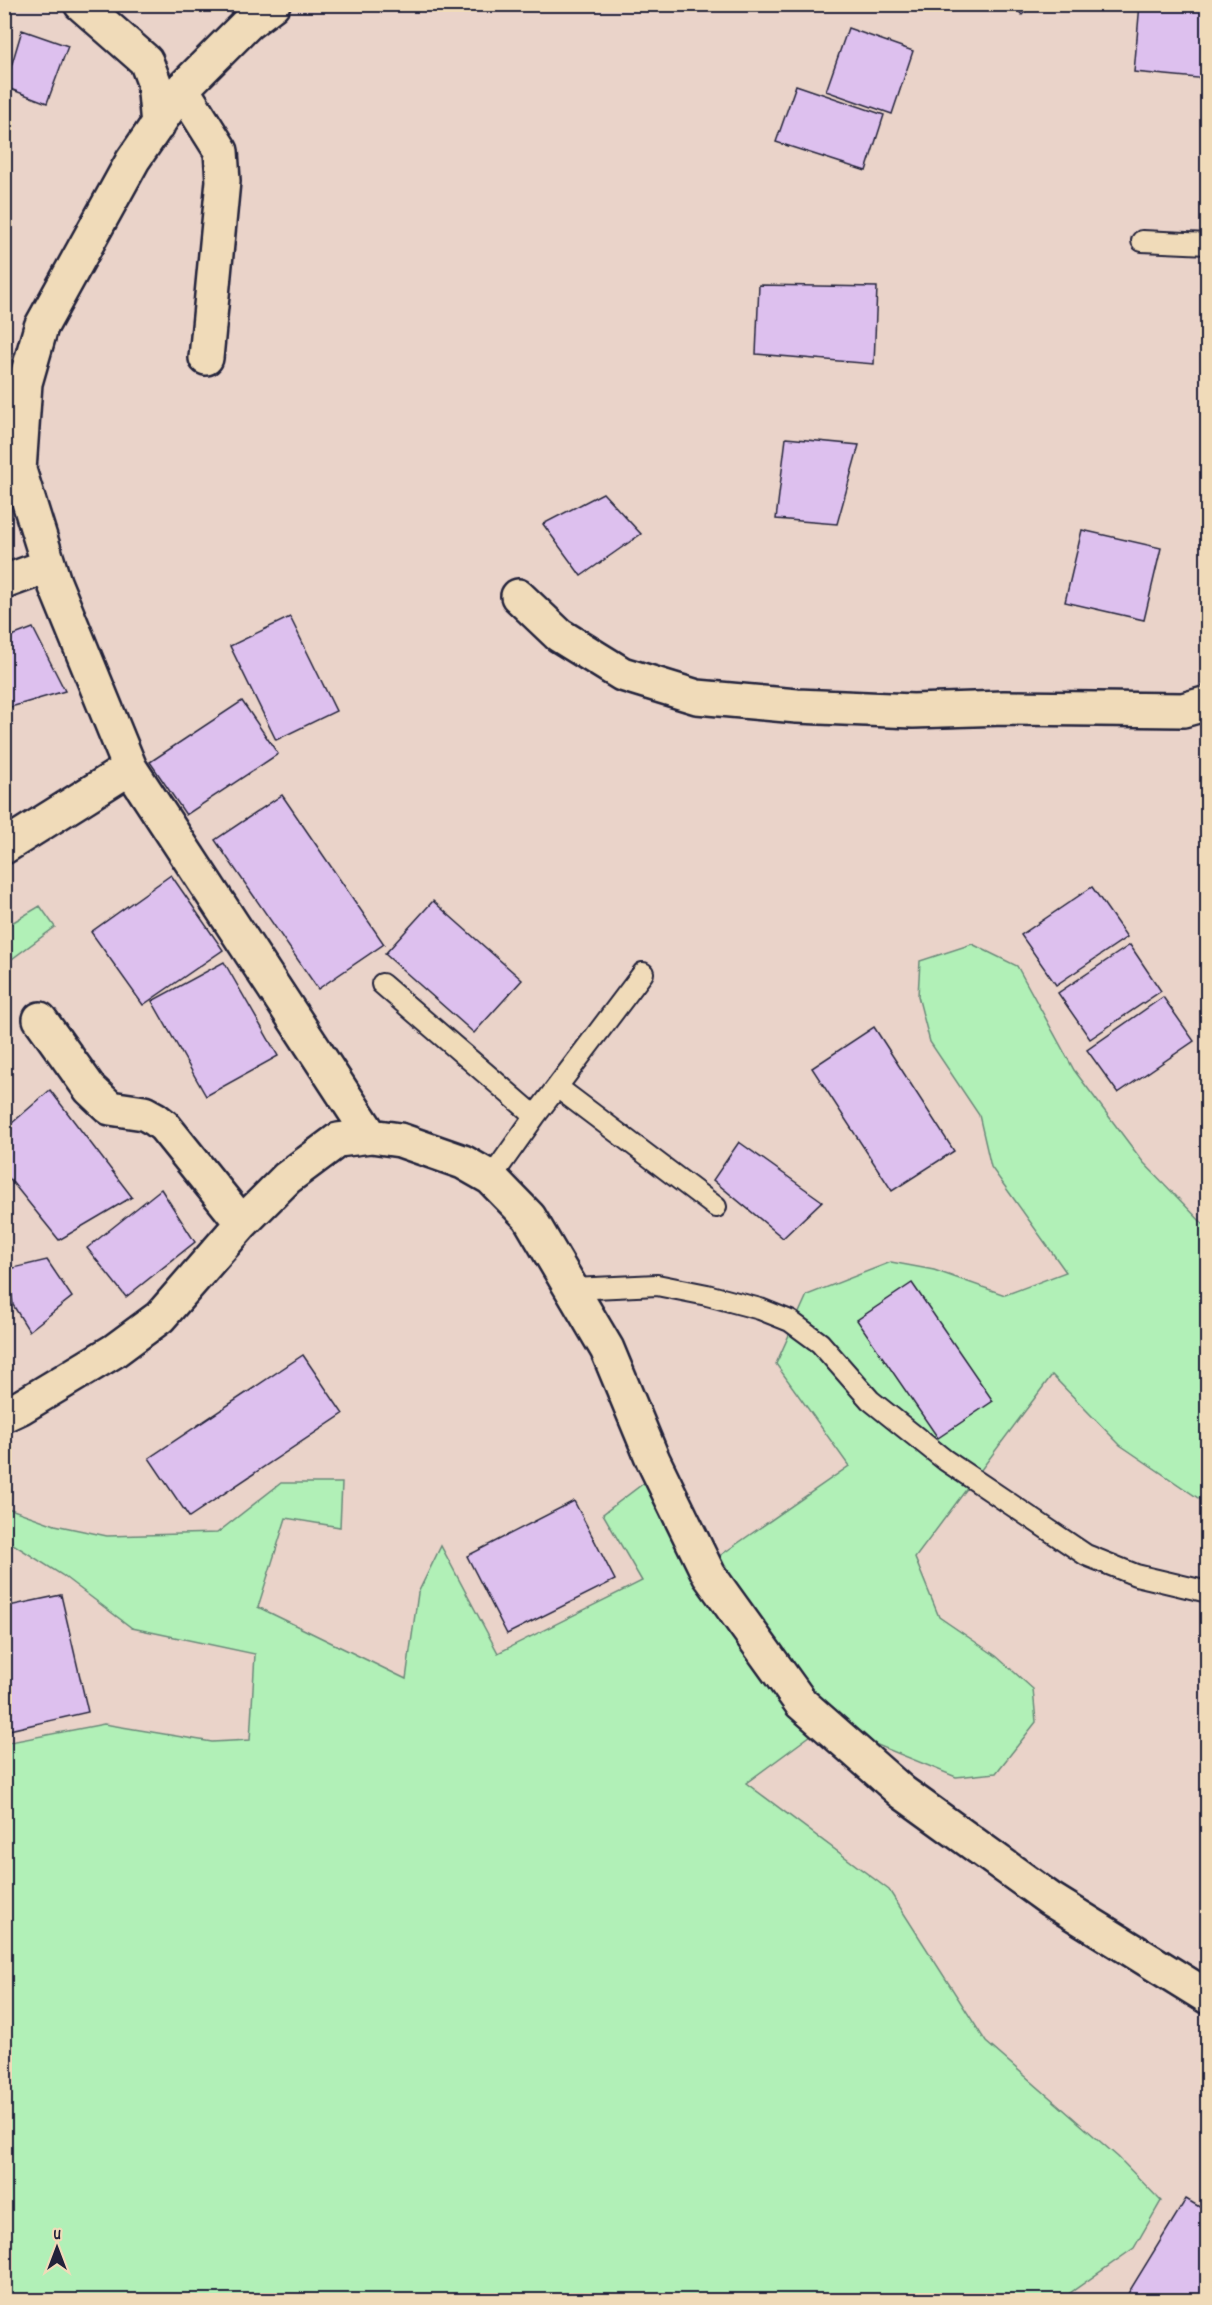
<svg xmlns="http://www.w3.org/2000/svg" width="1212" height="2305" font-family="Dekko,sans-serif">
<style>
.green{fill:#b1f0b7;stroke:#6a8979;stroke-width:1.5}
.building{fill:#ddc0ee;stroke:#22223b;stroke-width:1.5}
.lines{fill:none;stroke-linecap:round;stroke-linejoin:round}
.service-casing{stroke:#22223b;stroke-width:24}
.minor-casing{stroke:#22223b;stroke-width:38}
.service{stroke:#f0dbb9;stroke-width:20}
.minor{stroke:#f0dbb9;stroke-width:33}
</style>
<rect width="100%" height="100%" fill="#ead3c9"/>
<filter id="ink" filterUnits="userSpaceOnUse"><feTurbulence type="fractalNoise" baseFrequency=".0167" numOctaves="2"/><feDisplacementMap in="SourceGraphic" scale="12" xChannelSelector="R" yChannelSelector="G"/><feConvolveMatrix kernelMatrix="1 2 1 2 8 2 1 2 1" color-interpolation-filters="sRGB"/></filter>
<g filter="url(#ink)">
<path class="green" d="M40 906 55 927 5 964V927Z
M972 944 1017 966 1074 1070 1143 1162 1207 1228V1504L1120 1445 1052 1375 915 1558 939 1617 996 1656 1033 1689 1036 1722 996 1773 956 1777 826 1724 746 1783 889 1890 986 2042 1118 2157 1161 2201 1134 2248 1060 2300H5V1743L104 1724 212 1742 250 1740 255 1654 132 1628 62 1575 5 1539V1507L55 1525 107 1536 217 1533 281 1483H342L340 1527 286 1518 258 1607 406 1679 418 1593 441 1546 498 1653 642 1581 603 1514 644 1483 692 1575 849 1466 776 1364 807 1295 891 1262 934 1270 1005 1295 1066 1272 991 1167 979 1115 930 1042 918 996 920 961Z"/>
<path class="building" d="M1012 4H1033L1022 15Z
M1140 4H1208V79L1134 72Z
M848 28 913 51 892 114 826 91Z
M22 30 68 46 47 103 5 87Z
M796 85 884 115 866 171 776 142Z
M759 285 877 287 874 364 756 354Z
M786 438 859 445 837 524 776 519Z
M603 493 641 534 581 576 543 524Z
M1082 530 1161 548 1144 620 1065 602Z
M290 617 336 711 276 740 230 646Z
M33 628 65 691 4 709V639Z
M242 701 278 754 186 815 150 762Z
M282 795 384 944 318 989 215 840Z
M171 875 223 950 143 1005 91 932Z
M1092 887 1127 937 1056 985 1021 935Z
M433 901 522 980 474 1033 385 954Z
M1130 945 1161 991 1090 1039 1058 993Z
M224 962 278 1056 206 1096 152 1001Z
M1163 997 1194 1041 1118 1093 1087 1050Z
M874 1027 954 1151 892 1191 812 1068Z
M50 1090 132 1197 59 1240 4 1172V1130Z
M739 1142 822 1201 783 1238 713 1180Z
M161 1189 195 1242 126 1297 87 1248Z
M47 1260 72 1297 29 1331 13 1305 9 1269Z
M912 1283 993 1401 938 1438 857 1320Z
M303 1355 343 1414 189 1517 149 1458Z
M574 1501 615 1580 507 1634 467 1556Z
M61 1595 88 1712 9 1730 4 1712V1607Z
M1186 2199 1208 2212V2300H1124Z"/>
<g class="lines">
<g class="service-casing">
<path id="service" d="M1142 241 1208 244
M382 984 535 1116
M557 1087 716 1207
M491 1178 535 1116 643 973
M573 1289 657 1285 707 1295 760 1309 790 1321 820 1343 870 1400 945 1460 1086 1555 1136 1575 1208 1592"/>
</g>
<g class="minor-casing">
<path id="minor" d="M81 4 146 61 154 82 158 125
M273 4 248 23 182 89 133 160 41 327 25 383 19 470 54 582 130 768 371 1136
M182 89 221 151 223 181 206 358
M4 582 48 566
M518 596 559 635 622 674 697 697 797 706 913 711 1004 708 1183 710 1208 703
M4 847 130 768
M40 1019 90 1089 110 1108 144 1113 155 1119 164 1126 242 1223
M4 1415 21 1407 114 1351 160 1317 242 1223 287 1178 338 1140 371 1136 400 1140 463 1162 491 1178 529 1217 607 1349 653 1460 709 1575 801 1703 902 1792 1050 1899 1208 1997"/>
</g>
<use href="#service" class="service"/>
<use href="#minor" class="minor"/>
</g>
</g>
<rect width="1212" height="2305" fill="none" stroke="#f0dbb9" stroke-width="24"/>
<rect x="12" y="12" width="1188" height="2281" fill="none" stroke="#22223b" stroke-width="2" filter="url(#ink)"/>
<g transform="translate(57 2248)" stroke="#f0dbb9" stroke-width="4.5" paint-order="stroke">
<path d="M0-4.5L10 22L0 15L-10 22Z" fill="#22223b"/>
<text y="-9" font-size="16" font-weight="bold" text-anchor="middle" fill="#22223b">U</text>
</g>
</svg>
